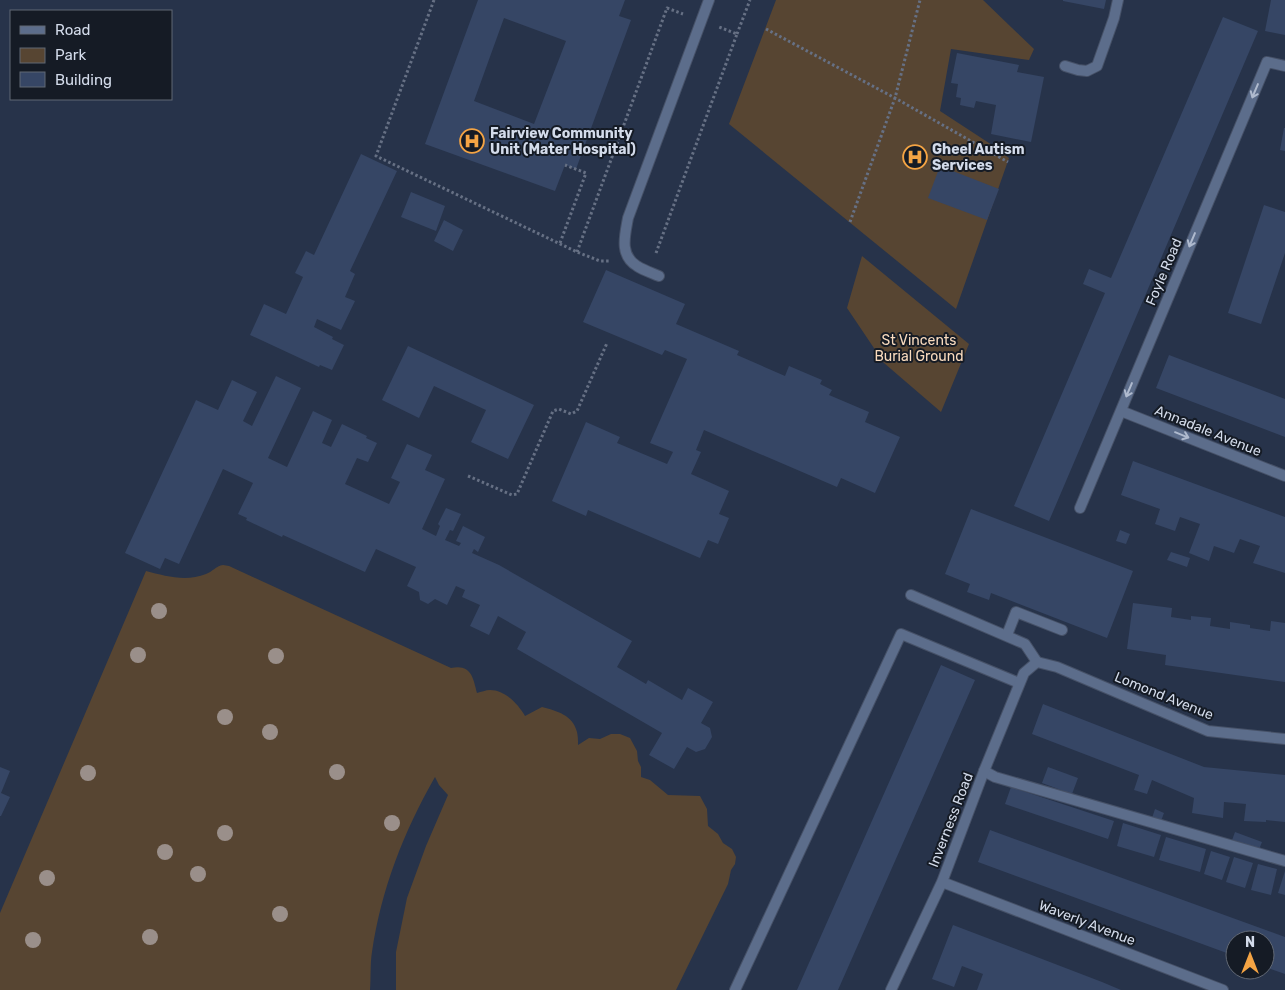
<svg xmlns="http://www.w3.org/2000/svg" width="1285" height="990" font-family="Rubik,sans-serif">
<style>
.green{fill:#574532}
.building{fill:#364665;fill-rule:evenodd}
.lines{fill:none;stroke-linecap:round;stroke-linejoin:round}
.lane-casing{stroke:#465167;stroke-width:12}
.street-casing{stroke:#465167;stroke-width:12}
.path{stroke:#667084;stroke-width:3;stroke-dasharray:2.5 2.5;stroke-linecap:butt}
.lane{stroke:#5c6d8b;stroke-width:10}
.street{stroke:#5c6d8b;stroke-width:10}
.tree{fill:#9a8f8a}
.oneway{stroke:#afbace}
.labels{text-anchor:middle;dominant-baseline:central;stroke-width:4;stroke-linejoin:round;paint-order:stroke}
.poi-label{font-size:14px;font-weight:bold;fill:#d3dbea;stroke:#151b25;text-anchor:start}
.street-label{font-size:14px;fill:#d3dbea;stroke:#151b25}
.park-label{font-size:14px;fill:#f9dbbe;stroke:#151b25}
</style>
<rect width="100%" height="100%" fill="#27334a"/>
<path class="green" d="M776 0H983L1034 49 1029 60 951 49 940 111 989 143 1009 158 956 309 729 124Z
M862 256 969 344 941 412 884 363 847 308Z
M223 565 229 566 451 668C471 664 473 677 477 693 481 692 486 690 490 690 505 690 518 704 525 716L542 707C557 711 573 715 577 732 578 736 578 741 578 745L589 738 600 739 611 734H620L630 738 637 751 638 761 641 767V777L650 780 668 795 700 796 707 809 708 826 718 834 723 843 732 849 736 857 735 864 731 870 728 884 676 990H396V952L407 898 426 846 448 795 439 785 435 777C404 831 381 890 372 952 370 964 371 978 370 990H0V913L146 571C165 576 186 582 206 574 212 572 216 566 223 565Z"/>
<path class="building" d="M478 0H625L619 16 631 20 576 169 565 165 555 191 425 144ZM504 18 566 41 534 124 474 101Z
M1063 0H1106L1104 9 1063 1Z
M1271 0H1285V35L1265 31Z
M1223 17 1258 31 1049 521 1014 506 1105 293 1083 284 1089 269 1111 278Z
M957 53 1019 65 1017 72 1044 77 1031 142 991 134 996 105 976 101 974 108 960 105 961 98 956 97 958 84 951 83Z
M1284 128H1285V151L1280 150Z
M361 154 397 171 350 271 355 274 345 297 355 301 341 330 317 319 314 327 333 337 332 339 344 345 332 370 320 365 319 367 250 335 264 304 286 314 303 277 295 273 306 251 314 255Z
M940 166 999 189 987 220 928 198Z
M411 192 445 206 436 231 401 217Z
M1264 205 1285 212V253L1261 324 1228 313Z
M444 220 463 230 453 251 434 241Z
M606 270 685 304 676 324 739 351 737 355 785 376 789 366 822 380 820 384 832 390 829 395 869 412 865 422 900 437 875 493 841 478 837 487 704 430 696 450 701 452 691 474 729 491 719 514 729 518 718 544 708 540 700 558 588 510 586 516 552 501 586 422 620 437 617 443 667 464 673 452 650 443 687 359 665 350 662 355 583 322Z
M408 346 534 405 508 459 471 442 486 410 434 386 419 418 382 400Z
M1169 355 1285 399V437L1156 388Z
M276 376 301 388 268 458 287 467 313 411 332 420 322 443 331 447 342 424 367 436 366 438 377 443 368 462 357 458 345 484 389 504 400 482 391 478 407 444 432 455 425 470 445 479 422 529 436 536 440 526 438 524 446 508 461 514 453 531 450 530 445 540 459 546 461 543 456 541 463 526 485 537 478 552 474 549 472 553 499 565 632 641 617 667 646 684 648 680 682 700 688 688 713 702 701 723 710 728 712 737 705 749 696 752 687 747 674 769 649 755 662 733 517 649 526 632 498 616 489 635 470 626 480 605 462 597 465 590 456 586 447 605 435 599 428 604 420 600 419 592 407 586 416 567 376 549 365 572 283 535 282 537 246 520 247 518 238 514 253 483 223 469 179 564 165 558 160 569 125 553 196 400 218 410 232 380 257 392 243 421 252 426Z
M1133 461 1285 517V573L1253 563 1260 546 1240 539 1234 553 1214 546 1209 561 1189 553 1200 524 1180 517 1175 531 1155 524 1160 509 1121 495Z
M971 509 1133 571 1107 638 991 593 989 600 967 592 970 584 945 574Z
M1120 530 1130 534 1126 544 1116 541Z
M1171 552 1190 558 1187 567 1167 560Z
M1133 603 1172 608 1171 617 1191 620V616L1211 618 1210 626 1230 629V622L1250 625V628L1270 631 1271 621 1285 623V682L1165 665 1166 655 1127 649Z
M941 665 975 680 838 990H797Z
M1043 704 1204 767 1285 775V822L1266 820V822L1244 821 1246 804 1224 802 1223 818 1192 813 1194 798 1152 780 1147 794 1134 790 1139 775 1032 734Z
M0 767 10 771 1 793 10 797 1 816H0Z
M1048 767 1078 778 1072 794 1042 783Z
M1011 787 1114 821 1108 839 1005 804Z
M1155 809 1164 813 1161 821 1152 818Z
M1123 823 1161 835 1154 857 1117 846Z
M990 830 1285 937V974L1265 967V940H1235V956L978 862Z
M1235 832 1262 842 1258 852 1231 843Z
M1166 837 1206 849 1200 872 1159 860Z
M1211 851 1230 857 1222 880 1204 874Z
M1234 857 1253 863 1245 888 1226 882Z
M1258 864 1277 869 1271 895 1251 890Z
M1285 871V895L1278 893Z
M953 925 1102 982 1121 990H977L983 974 962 966 954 987 932 979Z"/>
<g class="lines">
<g class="lane-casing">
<path id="lane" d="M1065 66 1078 70 1087 71 1097 66 1114 18 1118 0
M659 276C652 273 643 270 637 266 619 255 625 235 628 218L709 0
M911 595 1025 644 1037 662
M1007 635 1016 612 1062 630
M984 771 995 777 1285 861
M735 990 901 634 1019 683"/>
</g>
<g class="street-casing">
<path id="street" d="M1121 411 1285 476
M1080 508 1267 62 1285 66
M942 882 1223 990
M891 990 942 882 984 771 1024 673 1037 662 1057 667 1208 731 1285 739"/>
</g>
<path class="path" d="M434 0 376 156 577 252 600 261H610
M766 29 895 98 1008 162
M737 34 750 0
M850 222 895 98 920 0
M560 243 586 173 565 165
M577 252 667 8 683 14
M656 253 737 34 719 27
M468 476 512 495 517 494 553 411 559 409 571 414 577 411 607 343"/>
<use href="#lane" class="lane"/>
<use href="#street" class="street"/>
</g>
<g class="tree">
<circle cx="159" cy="611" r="8"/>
<circle cx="138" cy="655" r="8"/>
<circle cx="276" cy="656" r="8"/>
<circle cx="225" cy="717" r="8"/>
<circle cx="270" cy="732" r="8"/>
<circle cx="337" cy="772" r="8"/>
<circle cx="88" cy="773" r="8"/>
<circle cx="392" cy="823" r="8"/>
<circle cx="225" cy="833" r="8"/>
<circle cx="165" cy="852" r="8"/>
<circle cx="198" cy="874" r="8"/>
<circle cx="47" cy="878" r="8"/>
<circle cx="280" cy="914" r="8"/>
<circle cx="150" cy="937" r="8"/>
<circle cx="33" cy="940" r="8"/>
</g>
<defs><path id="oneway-shaft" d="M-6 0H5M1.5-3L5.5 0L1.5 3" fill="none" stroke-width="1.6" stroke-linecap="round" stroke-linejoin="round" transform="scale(1.25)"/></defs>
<g class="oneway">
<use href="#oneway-shaft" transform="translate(1255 91) rotate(113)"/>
<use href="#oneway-shaft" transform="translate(1192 240) rotate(113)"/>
<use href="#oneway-shaft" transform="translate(1129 390) rotate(113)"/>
<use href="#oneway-shaft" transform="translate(1182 435) rotate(22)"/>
</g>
<defs>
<g id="hospital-ring" transform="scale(1.25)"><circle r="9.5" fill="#151b25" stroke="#f4a444" stroke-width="1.5"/><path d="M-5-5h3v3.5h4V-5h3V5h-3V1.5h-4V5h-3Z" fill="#f4a444"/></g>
</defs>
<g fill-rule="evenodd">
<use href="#hospital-ring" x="472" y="141"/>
<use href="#hospital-ring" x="915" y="157"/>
</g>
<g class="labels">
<g class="poi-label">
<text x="490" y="133">Fairview Community<tspan x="490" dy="16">Unit (Mater Hospital)</tspan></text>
<text x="932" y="149">Gheel Autism<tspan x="932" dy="16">Services</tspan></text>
</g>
<g class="street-label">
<text transform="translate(1164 272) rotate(-67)">Foyle Road</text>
<text transform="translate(1208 431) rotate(22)">Annadale Avenue</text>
<text transform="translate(1164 696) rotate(22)">Lomond Avenue</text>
<text transform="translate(951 820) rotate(-69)">Inverness Road</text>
<text transform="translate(1087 923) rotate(21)">Waverly Avenue</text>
</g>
<g class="park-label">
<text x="919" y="340">St Vincents<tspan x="919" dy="16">Burial Ground</tspan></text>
</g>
</g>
<rect x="10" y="10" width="162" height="90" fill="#151b25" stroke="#616874"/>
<rect x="20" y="26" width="25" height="8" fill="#5c6d8b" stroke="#616874"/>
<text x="55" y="35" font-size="15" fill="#d3dbea">Road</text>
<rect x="20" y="48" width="25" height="15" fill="#574532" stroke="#616874"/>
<text x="55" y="60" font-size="15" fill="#d3dbea">Park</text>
<rect x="20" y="72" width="25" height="15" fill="#364665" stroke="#616874"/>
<text x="55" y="85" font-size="15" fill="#d3dbea">Building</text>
<g transform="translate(1250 955)"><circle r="24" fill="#151b25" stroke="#616874"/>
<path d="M0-4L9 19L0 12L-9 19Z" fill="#f4a444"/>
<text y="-8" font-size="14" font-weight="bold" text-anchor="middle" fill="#d3dbea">N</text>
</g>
</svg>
